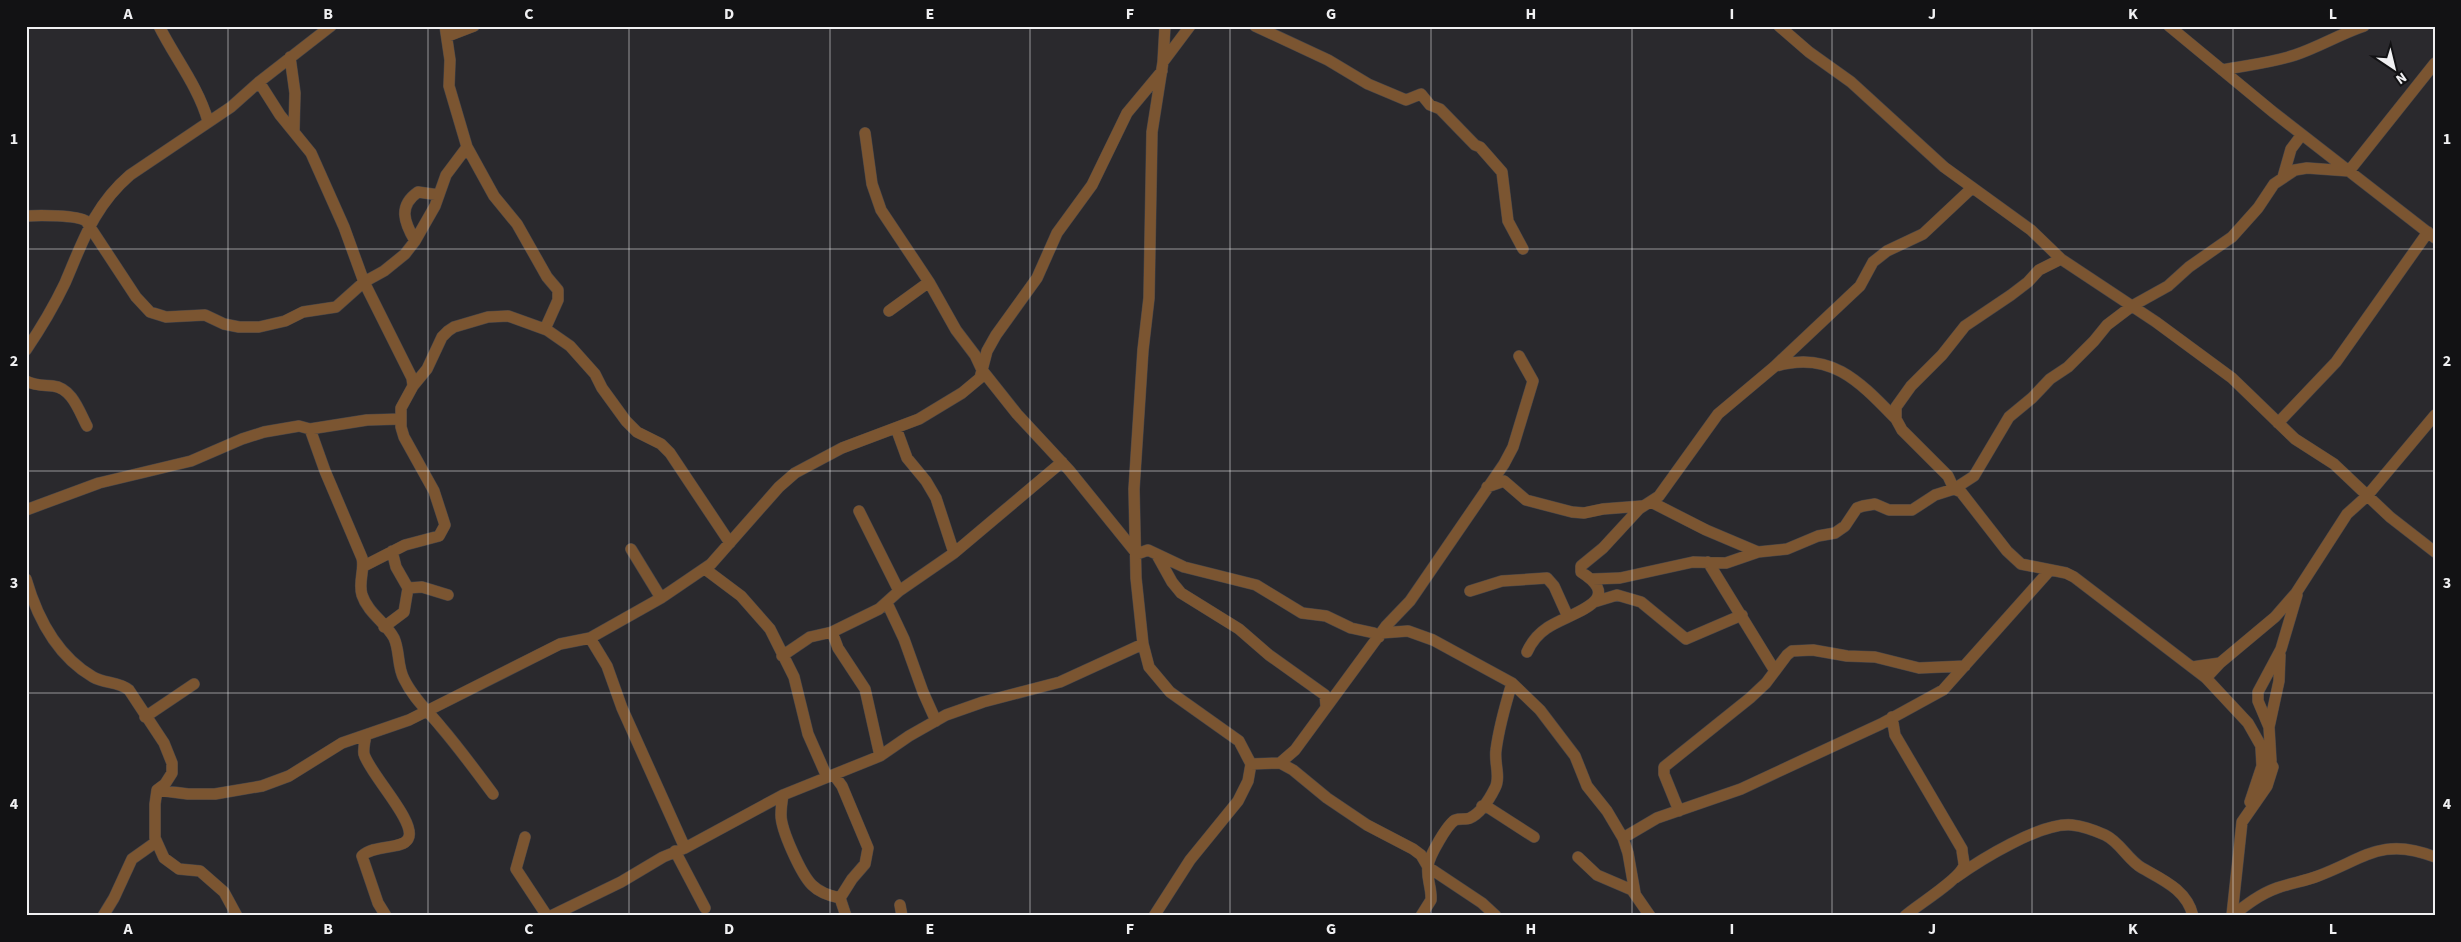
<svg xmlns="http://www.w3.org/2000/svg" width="2461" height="942" font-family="'Source Sans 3',sans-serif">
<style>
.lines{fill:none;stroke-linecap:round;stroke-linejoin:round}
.minor-casing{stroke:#464549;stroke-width:12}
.minor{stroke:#7b5531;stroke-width:11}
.grid{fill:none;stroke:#f0f0f2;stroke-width:1;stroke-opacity:0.55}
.neatline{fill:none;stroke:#f0f0f2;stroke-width:2}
.grid-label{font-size:16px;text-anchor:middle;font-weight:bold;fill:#f0f0f2}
</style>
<rect width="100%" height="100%" fill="#2a292d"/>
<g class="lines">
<g class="minor-casing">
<path id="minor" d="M159 26C175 58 198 86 208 121
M445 26 450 60 449 86 467 147 494 196 517 224 547 277 558 290V300L545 329
M1255 26 1328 60 1368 84 1406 100 1421 94 1430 105 1440 109 1475 145 1480 147 1502 172 1508 221 1523 249
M1779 26 1809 52 1851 82 1944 167 2031 230 2061 259 2156 322 2232 378 2295 439 2334 464 2390 517 2435 552
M2169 26 2273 112 2435 238
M448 36 474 26
M290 57 295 93 294 130
M1163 62 1190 26
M2222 70C2247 65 2271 63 2295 55 2319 47 2340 34 2364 26
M259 82 280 115 311 153 344 227 364 282 412 378 413 386 401 408V427L404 437 434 491 445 525 439 536 405 545 364 566
M865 133 872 184 881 210 929 282 956 330 975 355 982 370 1017 414 1069 470 1137 554 1148 550 1184 567 1256 585 1302 613 1326 616 1351 628 1374 633 1379 637
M2283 177 2291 149 2300 137H2305
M26 216C39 215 77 215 86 221L136 297 150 312 166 317 205 315 224 324 239 327H259L285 321 303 312 336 307 364 282 384 271 405 254 415 241 435 206 446 175 467 147
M415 241C404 222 398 206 418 192L439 195
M2061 259 2039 270 2028 282 2011 295 1965 326 1942 355 1911 386 1896 407V419L1902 430 1948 476 1954 489 1961 492 2007 551 2021 564 2066 573 2074 577 2206 678 2248 723 2273 767 2267 786 2242 822 2232 915
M889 311 929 282
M26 350C41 328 54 306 65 283 83 241 94 206 130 175L231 107 259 82 331 26
M1776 366C1831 350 1860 382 1896 419
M26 381C36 386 42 385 53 386 72 388 79 411 87 426
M413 386 427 369 442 337 448 331 454 327 488 317 508 316 547 330 570 346 595 374 602 388 626 421 637 432 661 444 670 453 730 543
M2278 423 2336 362 2428 232
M896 428 907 458 926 481 936 498 954 553
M310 429 325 471 362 558C365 570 358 582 362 595 368 613 386 623 394 638 400 651 397 666 404 679 413 698 428 711 441 727 459 748 476 771 493 794
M1487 487 1504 481 1526 500 1572 512 1584 513 1603 509 1642 506
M1651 502 1706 530 1758 552
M26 510 99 483 191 461 242 439 264 432 299 426 310 429 367 420 401 419
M859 511 899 591
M631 549 661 598
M392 551 396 567 408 588 422 587 448 595
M1157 555 1172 582 1181 593 1239 629 1269 655 1325 695 1326 706
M1708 562 1775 671
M705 569 741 596 770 629 794 677 808 734 827 777
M26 579C37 617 57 656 93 677 105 684 118 681 129 690L164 743 172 763V773L165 784 157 790 155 804V838L164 858 179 869 200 871 224 892 237 916
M1593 579 1620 578 1693 562 1726 563 1758 552 1787 549 1818 536 1835 533 1845 526 1857 508 1863 506 1875 504 1889 510H1912L1935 495 1954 489 1974 476 2009 417 2032 398 2050 379 2068 367 2094 341 2107 325 2132 306 2168 286 2189 267 2232 237 2258 208 2274 184 2295 170 2307 168 2349 171 2435 63
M1470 591 1502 581 1547 578 1554 586 1568 617
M1594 602 1617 595 1641 602 1686 639 1742 615
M887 603 904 639 923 692 936 721
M384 627 404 612 408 588
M832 632 838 648 865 689 880 756
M1381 633 1408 631 1433 640 1512 683 1540 710 1575 756 1587 786 1607 811 1623 838 1628 853 1635 893
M590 638 607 666 622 708 685 848
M1527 652C1531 643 1538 634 1547 628 1568 613 1628 602 1581 572V566L1603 548 1639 509 1659 496 1718 414 1774 367 1860 286 1873 262 1887 251 1923 234 1972 188
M782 656 810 637 832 632 879 609 899 591 954 553 1062 462
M2192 667 2220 663
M2206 678 2220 663 2275 617 2296 593 2347 514 2367 496 2435 415
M145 717 194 684
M1892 717 1895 735 1962 849C1962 854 1964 860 1964 865 1961 879 1917 905 1905 916
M2269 727 2279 681 2280 655
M366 735C365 741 363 748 364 754 369 773 418 823 408 839 402 850 374 844 362 856L378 903 386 916
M2271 761 2269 727 2258 701V692L2281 649 2297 595
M1280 763 1293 770 1327 798 1367 825 1413 849 1421 855 1428 867 1482 903 1496 916
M1251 764 1280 763 1295 750 1386 626 1410 601 1504 464 1513 447 1533 381 1519 356
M834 775 842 786 868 848 865 864 852 879 840 898
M157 790 188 794H215L262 786 289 776 342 743 409 720 560 644 590 638 661 598 711 564 779 487 795 473 842 448 919 419 962 393 980 378 987 351 996 335 1037 278 1057 233 1092 185 1127 113 1162 71
M783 795C782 801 781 808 781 815 781 830 801 874 812 885 820 893 830 896 840 898
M2250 802 2262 766 2261 748
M1482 806 1489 808 1534 837
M1679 811 1664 774V767L1750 698 1766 683 1787 655 1792 651 1813 650 1847 656 1875 657 1919 668 1965 666
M525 837 516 869 547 916
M1623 838 1657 818 1741 789 1801 761 1881 724 1943 690 2050 570
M675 851 705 908
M1578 857 1597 875 1632 890 1650 916
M1955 878C1980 860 2041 822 2072 825 2082 826 2096 831 2105 835 2120 842 2128 860 2142 868 2163 880 2187 890 2193 916
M840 898 846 916
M900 905 902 916
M103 916 114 898 132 859 156 842
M551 916 621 882 663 857 685 848 783 795 880 756 909 736 946 715 983 702 1060 682 1143 644
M1154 916 1190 860 1238 801 1248 781 1251 764 1239 741 1170 692 1149 667 1143 644 1136 578 1134 489 1143 350 1149 298 1152 132 1163 62 1165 26
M1421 916 1431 900C1432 888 1426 878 1428 866 1429 856 1447 825 1455 820 1460 818 1466 820 1470 818 1481 813 1490 798 1495 788 1501 777 1494 763 1496 750 1499 727 1505 706 1512 683
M2232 916C2246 905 2260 894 2277 888 2291 883 2305 881 2318 876 2364 859 2382 836 2435 857"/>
</g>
<use href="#minor" class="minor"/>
</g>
<path class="grid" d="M228 26V916M428 26V916M629 26V916M830 26V916M1030 26V916M1230 26V916M1431 26V916M1632 26V916M1832 26V916M2032 26V916M2233 26V916M26 249H2435M26 471H2435M26 693H2435"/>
<rect width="2461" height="942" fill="none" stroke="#121214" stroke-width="55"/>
<g transform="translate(2394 68) rotate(145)" stroke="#121214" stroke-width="4" paint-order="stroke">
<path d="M0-4L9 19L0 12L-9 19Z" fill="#f0f0f2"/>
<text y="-8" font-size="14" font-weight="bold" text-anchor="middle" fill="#f0f0f2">N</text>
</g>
<rect x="28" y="28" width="2406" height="886" class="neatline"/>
<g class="grid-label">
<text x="128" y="19">A</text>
<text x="328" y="19">B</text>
<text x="529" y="19">C</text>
<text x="729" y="19">D</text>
<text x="930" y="19">E</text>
<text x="1130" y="19">F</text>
<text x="1331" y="19">G</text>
<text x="1531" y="19">H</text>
<text x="1732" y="19">I</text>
<text x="1932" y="19">J</text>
<text x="2133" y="19">K</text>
<text x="2333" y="19">L</text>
<text x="14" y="144">1</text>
<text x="2447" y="144">1</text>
<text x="14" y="366">2</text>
<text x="2447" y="366">2</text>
<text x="14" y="588">3</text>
<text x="2447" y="588">3</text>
<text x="14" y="809">4</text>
<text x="2447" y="809">4</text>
<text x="128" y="934">A</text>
<text x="328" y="934">B</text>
<text x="529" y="934">C</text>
<text x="729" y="934">D</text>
<text x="930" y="934">E</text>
<text x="1130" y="934">F</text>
<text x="1331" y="934">G</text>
<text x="1531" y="934">H</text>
<text x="1732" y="934">I</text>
<text x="1932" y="934">J</text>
<text x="2133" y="934">K</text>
<text x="2333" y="934">L</text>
</g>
</svg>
